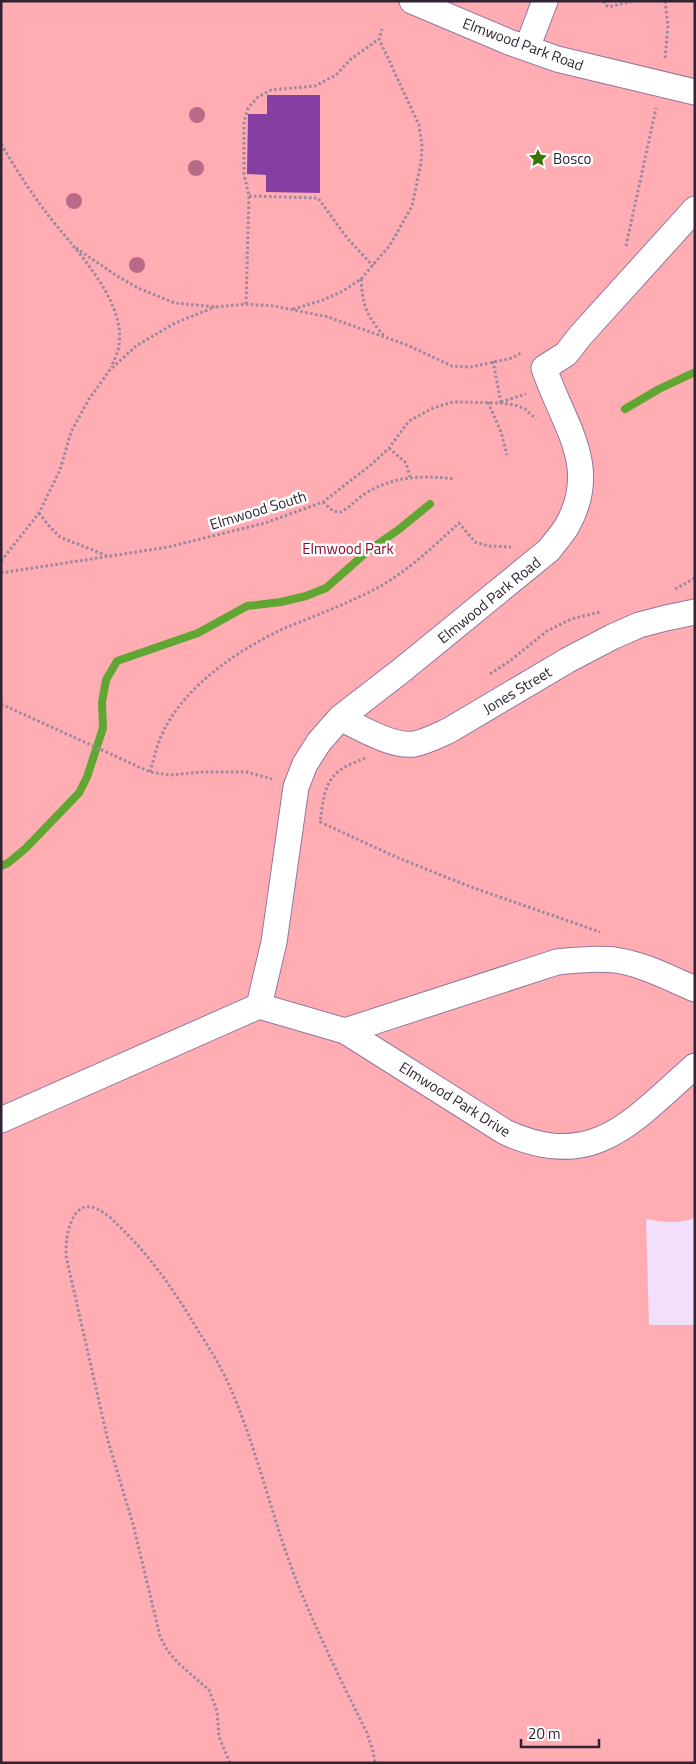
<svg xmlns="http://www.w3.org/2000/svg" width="696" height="1764" font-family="'Titillium Web',sans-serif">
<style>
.green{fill:#ffadb2}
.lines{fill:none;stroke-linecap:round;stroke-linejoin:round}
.stream{stroke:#60a632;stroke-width:8}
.building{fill:#853ea1}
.minor-casing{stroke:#9376a0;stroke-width:27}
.path{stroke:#9989a0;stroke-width:3;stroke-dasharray:2.5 2.5;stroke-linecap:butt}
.minor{stroke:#fff;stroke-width:25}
.tree{fill:#b86a89}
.labels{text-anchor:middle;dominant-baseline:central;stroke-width:5;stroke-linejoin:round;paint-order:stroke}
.street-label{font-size:15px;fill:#2f2334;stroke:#fff}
.poi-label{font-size:15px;fill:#2f2334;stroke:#fff;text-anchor:start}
.park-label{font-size:15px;fill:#890b2c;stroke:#fff}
</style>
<rect width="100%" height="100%" fill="#f2dffb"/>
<path class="green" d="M1 1H695V1218C679 1224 662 1222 646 1219L649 1325H695V1763H1Z"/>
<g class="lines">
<path class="stream" d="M625 409 659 389 695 372
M1 866 8 863 26 848 79 793 87 777 103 728 102 702 106 680 117 661 198 633 247 606 281 602 306 596 326 588 368 551 398 530 430 504"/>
</g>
<path class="building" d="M267 95H320V193L266 192V175L247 174 248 114H267Z"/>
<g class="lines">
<g class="minor-casing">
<path id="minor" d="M412 1 509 42 557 59 695 92
M527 48 545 1
M340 718C361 728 392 747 414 744 426 742 437 736 448 731L568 660 612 637 639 625 666 618 695 612
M259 1006 274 942 296 787 305 764 319 742 340 718 402 670 549 550C555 542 562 534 567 526 601 466 563 425 544 368L566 354 580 336 695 209
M345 1031 557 962C576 960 596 958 615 960 643 964 669 978 695 989
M1 1120 259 1006 345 1031 505 1132C594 1173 633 1120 695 1066"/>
</g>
<path class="path" d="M604 1 605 5 609 7 633 1
M665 1 668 26 665 59
M1 144C15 167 29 190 45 211 71 246 126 298 119 345 118 353 114 360 111 367
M249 196 318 198 347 238 373 266
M626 246 656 108
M76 248 117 276 138 288 175 303 216 307 246 304 274 306 328 317 407 345 452 366 471 367 512 358 523 352
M361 279C363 307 366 315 385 337
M246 304 249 196 244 174V122L248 108 258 97 271 90 315 86 336 75 351 59 379 39
M293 309 323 300 343 291 361 279 390 245 412 206 421 163 422 145 419 125 379 39 382 29
M493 361 501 403
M488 402 501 432 507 455
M501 402 526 394
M389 448 406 463 410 477
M323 502 333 511 341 512C350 507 357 499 366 493 394 476 423 475 454 479
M39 513 50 527 60 537 110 557
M1 561 39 513 60 470 71 432 89 399 110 370 136 346 175 323 215 307
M1 573 168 547 265 523 323 502 372 464 389 448 409 421 433 408 453 402 501 403 515 405 525 409 536 419
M675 589 695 578
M490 674 511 660 547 631 571 619 600 612
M1 704 150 772 170 775 200 772H246L272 779
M365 758C357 762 346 765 339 771 323 783 323 804 320 822L396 857 471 887 600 932
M150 772C154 759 157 744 163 732 185 686 239 649 285 628 317 615 349 603 379 587 409 570 434 546 459 523L475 542 488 546 511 547
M1 1762 2 1763
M230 1763 219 1737 217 1711 209 1690 178 1663 167 1650 160 1636 133 1524 108 1441 66 1256C66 1242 67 1229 74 1216 86 1196 106 1213 117 1224 153 1259 174 1290 199 1332 210 1349 221 1367 229 1385 259 1452 273 1525 301 1592 321 1640 344 1687 367 1733L373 1751 375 1763"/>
<use href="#minor" class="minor"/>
</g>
<g class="tree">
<circle cx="197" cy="115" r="8"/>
<circle cx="196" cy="168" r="8"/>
<circle cx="74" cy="201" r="8"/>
<circle cx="137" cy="265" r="8"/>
</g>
<defs>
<g id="sight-bare" transform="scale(1.5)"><path d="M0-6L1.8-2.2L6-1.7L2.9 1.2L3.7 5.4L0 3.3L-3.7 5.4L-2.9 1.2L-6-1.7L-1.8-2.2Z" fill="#3a7508" stroke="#fff" stroke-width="2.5" paint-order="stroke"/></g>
</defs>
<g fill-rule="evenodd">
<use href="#sight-bare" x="538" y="158"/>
</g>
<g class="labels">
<g class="street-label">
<text transform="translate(523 44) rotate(20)">Elmwood Park Road</text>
<text transform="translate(258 510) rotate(-17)">Elmwood South</text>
<text transform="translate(489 600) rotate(-39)">Elmwood Park Road</text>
<text transform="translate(517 690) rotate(-31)">Jones Street</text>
<text transform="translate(455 1099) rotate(32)">Elmwood Park Drive</text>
</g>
<g class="poi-label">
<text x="553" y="158">Bosco</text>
</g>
<g class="park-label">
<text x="348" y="548">Elmwood Park</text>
</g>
</g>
<rect width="696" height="1764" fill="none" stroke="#2f2334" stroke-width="5"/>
<path d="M521 1739v8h78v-8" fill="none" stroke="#2f2334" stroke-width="2.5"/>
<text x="528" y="1739" font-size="15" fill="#2f2334" stroke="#ffffff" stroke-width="4" paint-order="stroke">20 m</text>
</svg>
